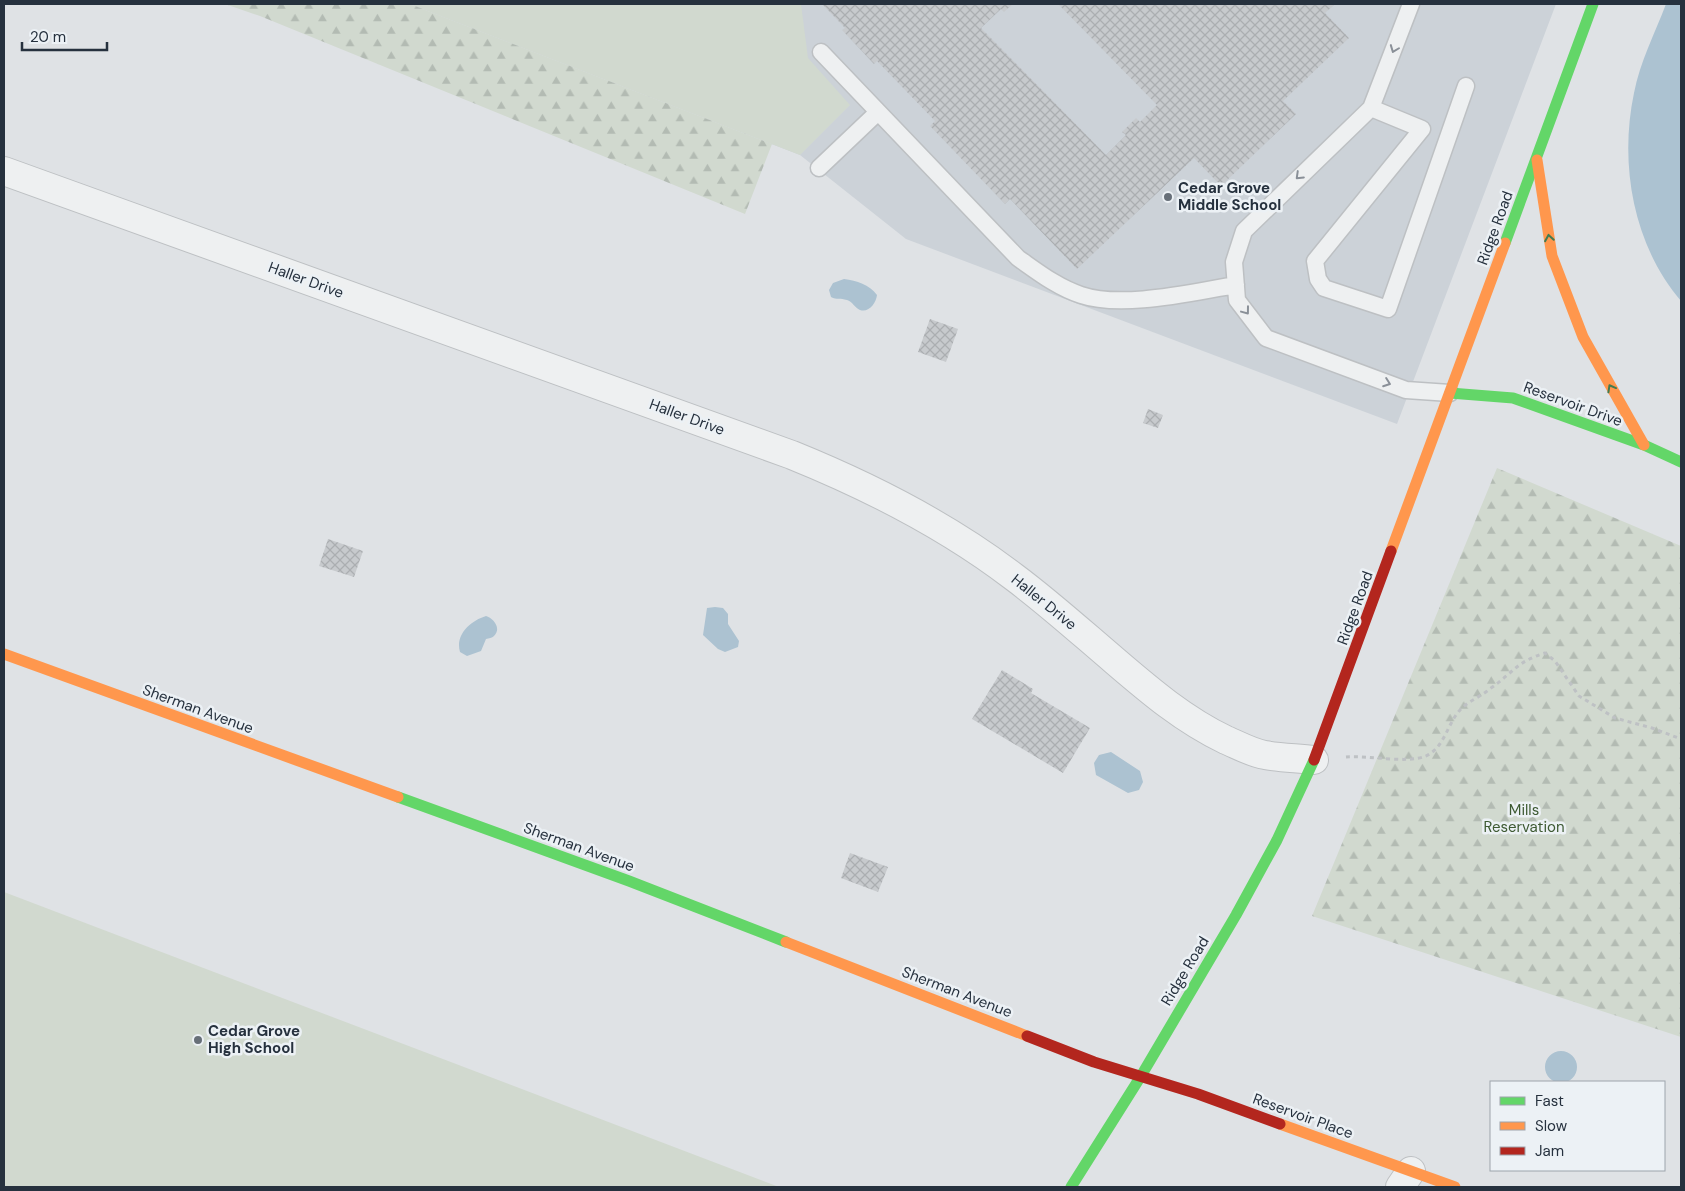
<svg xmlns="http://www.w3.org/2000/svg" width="1685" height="1191" font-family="'DM Sans',sans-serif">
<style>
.built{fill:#ccd2d8}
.green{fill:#d1d9cf}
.forest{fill:url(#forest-firs)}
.water{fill:#acc2d1}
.building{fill:url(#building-cross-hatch)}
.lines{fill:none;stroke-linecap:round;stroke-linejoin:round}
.lane-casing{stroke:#bdc0c3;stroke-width:19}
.street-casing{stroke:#bdc0c3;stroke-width:30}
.path{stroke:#bec1c4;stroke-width:3;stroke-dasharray:4 4;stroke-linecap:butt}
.lane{stroke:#eef0f1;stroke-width:16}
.street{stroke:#eef0f1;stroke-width:28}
.fast{stroke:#63d668;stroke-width:11}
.slow{stroke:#ff974d;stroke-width:11}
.jam{stroke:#b3261e;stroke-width:11}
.oneway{stroke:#8a9098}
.oneway2{stroke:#417b51}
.poi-dot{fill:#676f78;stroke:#ecf1f5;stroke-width:2}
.labels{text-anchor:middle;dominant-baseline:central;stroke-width:5;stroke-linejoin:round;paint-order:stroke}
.poi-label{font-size:15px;font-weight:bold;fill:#26313e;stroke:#ecf1f5;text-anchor:start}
.street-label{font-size:15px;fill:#26313e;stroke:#ecf1f5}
.park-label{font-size:15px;fill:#3e5a33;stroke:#ecf1f5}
</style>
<defs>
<pattern id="forest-firs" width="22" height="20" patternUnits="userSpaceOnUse" patternTransform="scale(1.25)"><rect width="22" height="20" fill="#d1d9cf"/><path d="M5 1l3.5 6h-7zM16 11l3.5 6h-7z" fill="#b3bbb3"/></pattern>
<pattern id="building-cross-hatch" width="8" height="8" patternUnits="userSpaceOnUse" patternTransform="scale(1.25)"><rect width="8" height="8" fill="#c7cacd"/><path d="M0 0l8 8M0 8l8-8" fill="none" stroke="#abaeb1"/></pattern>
</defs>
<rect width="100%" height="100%" fill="#dfe2e5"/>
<path class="built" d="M410 4H1556L1397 424 906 239 800 155Z"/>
<path class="green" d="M410 4H801L808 58 850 105 800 155Z
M4 892 779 1187H4Z"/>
<path class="forest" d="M225 4H410L772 144 745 214 260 16Z
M1497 468 1681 546V1037L1312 916Z"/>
<path class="water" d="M1666 4H1681V301C1633 245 1619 164 1634 93 1640 62 1655 33 1666 4Z
M844 279C857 281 869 284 877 295 876 303 869 313 860 310 855 308 852 301 847 300 840 298 837 300 831 297L829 290 833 283Z
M715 607 723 608 728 614V624L739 641 738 647 725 652 718 649 703 635 707 608Z
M486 616C493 618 502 628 494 636 492 638 489 638 486 639L481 651 467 656 460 652C455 635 470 621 486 616Z
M1111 752 1140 771 1143 782 1139 790 1128 793 1096 775 1094 763 1099 755Z
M1545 1067a16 16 0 1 1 32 0a16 16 0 1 1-32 0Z"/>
<path class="building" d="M822 4H1013L1004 12 1001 9 981 28 1106 155 1126 135 1122 132 1136 118 1140 122 1157 105 1058 4H1335L1325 13 1349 38 1283 101 1296 114 1221 186 1194 158 1077 269 1010 199 1005 204 930 126 935 121 877 61 874 64 842 30 845 28Z
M930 319 958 329 946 362 918 352Z
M1148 409 1163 415 1158 428 1143 423Z
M328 539 363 551 354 577 319 566Z
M1002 670 1033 689 1031 693 1090 728 1063 773 972 719Z
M850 853 888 867 878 892 841 878Z"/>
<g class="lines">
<g class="lane-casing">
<path id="lane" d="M1411 4 1371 108 1244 231 1234 262 1237 300 1266 338 1406 390 1450 393
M821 52 1018 258C1038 272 1057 287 1081 295 1123 309 1192 292 1236 285
M1371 108 1422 129 1315 261 1318 279 1324 288 1388 309 1466 86
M819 168 878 112"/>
</g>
<g class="street-casing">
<path id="street" d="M4 171 792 455C871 487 946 525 1014 577 1049 603 1082 633 1115 661 1150 691 1184 720 1226 740 1238 745 1252 753 1265 755 1281 758 1298 758 1314 760
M1400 1187 1411 1171"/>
</g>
<path class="path" d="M1346 757C1369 755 1407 764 1426 756 1445 747 1447 724 1460 710 1468 701 1482 696 1491 688 1514 672 1516 662 1545 653L1555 661 1579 696 1615 718 1652 728 1681 739"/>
<use href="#lane" class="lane"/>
<use href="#street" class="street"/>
<path class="fast" d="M1505 243 1593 4
M1450 393 1513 398 1644 445 1681 462
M398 797 629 881 786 942
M1071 1187 1141 1076 1236 915 1277 840 1314 760"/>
<path class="slow" d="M1537 160 1552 256 1583 337 1644 445
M1391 551 1505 243
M4 654 398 797
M786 942 1027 1036
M1280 1124 1455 1187"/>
<path class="jam" d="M1314 760 1391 551
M1027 1036 1094 1062 1198 1094 1280 1124"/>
</g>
<defs><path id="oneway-chevron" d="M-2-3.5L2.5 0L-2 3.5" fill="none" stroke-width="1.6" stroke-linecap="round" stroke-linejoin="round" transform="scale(1.25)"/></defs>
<g class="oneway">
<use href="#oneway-chevron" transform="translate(1394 49) rotate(111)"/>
<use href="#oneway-chevron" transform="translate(1299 176) rotate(136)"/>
<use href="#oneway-chevron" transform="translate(1246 311) rotate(53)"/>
<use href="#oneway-chevron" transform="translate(1387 383) rotate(20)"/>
</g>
<g class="oneway2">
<use href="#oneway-chevron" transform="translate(1549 238) rotate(-99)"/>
<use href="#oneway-chevron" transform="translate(1611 388) rotate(-119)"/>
</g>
<g class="poi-dot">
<circle cx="1168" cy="197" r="5"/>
<circle cx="198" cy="1040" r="5"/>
</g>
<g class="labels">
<g class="poi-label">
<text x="1178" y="188">Cedar Grove<tspan x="1178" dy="17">Middle School</tspan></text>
<text x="208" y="1031">Cedar Grove<tspan x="208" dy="17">High School</tspan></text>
</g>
<g class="street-label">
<text transform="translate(1495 228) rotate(-70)">Ridge Road</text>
<text transform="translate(306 280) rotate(20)">Haller Drive</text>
<text transform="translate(1573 404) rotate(20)">Reservoir Drive</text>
<text transform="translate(687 417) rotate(20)">Haller Drive</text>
<text transform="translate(1044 602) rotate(39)">Haller Drive</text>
<text transform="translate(1355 608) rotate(-70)">Ridge Road</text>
<text transform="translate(198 709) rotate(20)">Sherman Avenue</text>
<text transform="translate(579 847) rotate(20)">Sherman Avenue</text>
<text transform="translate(1185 971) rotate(-59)">Ridge Road</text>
<text transform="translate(957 992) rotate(21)">Sherman Avenue</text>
<text transform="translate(1303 1116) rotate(20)">Reservoir Place</text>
</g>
<g class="park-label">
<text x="1524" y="810">Mills<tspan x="1524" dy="17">Reservation</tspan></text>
</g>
</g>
<rect width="1685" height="1191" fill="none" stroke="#26313e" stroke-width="10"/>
<rect x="1490" y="1081" width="175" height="90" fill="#ecf1f5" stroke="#9da4ac"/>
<rect x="1500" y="1097" width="25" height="8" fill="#63d668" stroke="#9da4ac"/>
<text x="1535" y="1106" font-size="15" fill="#26313e">Fast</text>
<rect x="1500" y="1122" width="25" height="8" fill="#ff974d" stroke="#9da4ac"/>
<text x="1535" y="1131" font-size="15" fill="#26313e">Slow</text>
<rect x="1500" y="1147" width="25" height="8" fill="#b3261e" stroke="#9da4ac"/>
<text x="1535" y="1156" font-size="15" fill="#26313e">Jam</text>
<path d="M22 42v8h85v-8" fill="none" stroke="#26313e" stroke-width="2.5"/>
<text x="30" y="42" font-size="15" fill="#26313e" stroke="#ecf1f5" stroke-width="4" paint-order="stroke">20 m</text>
</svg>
